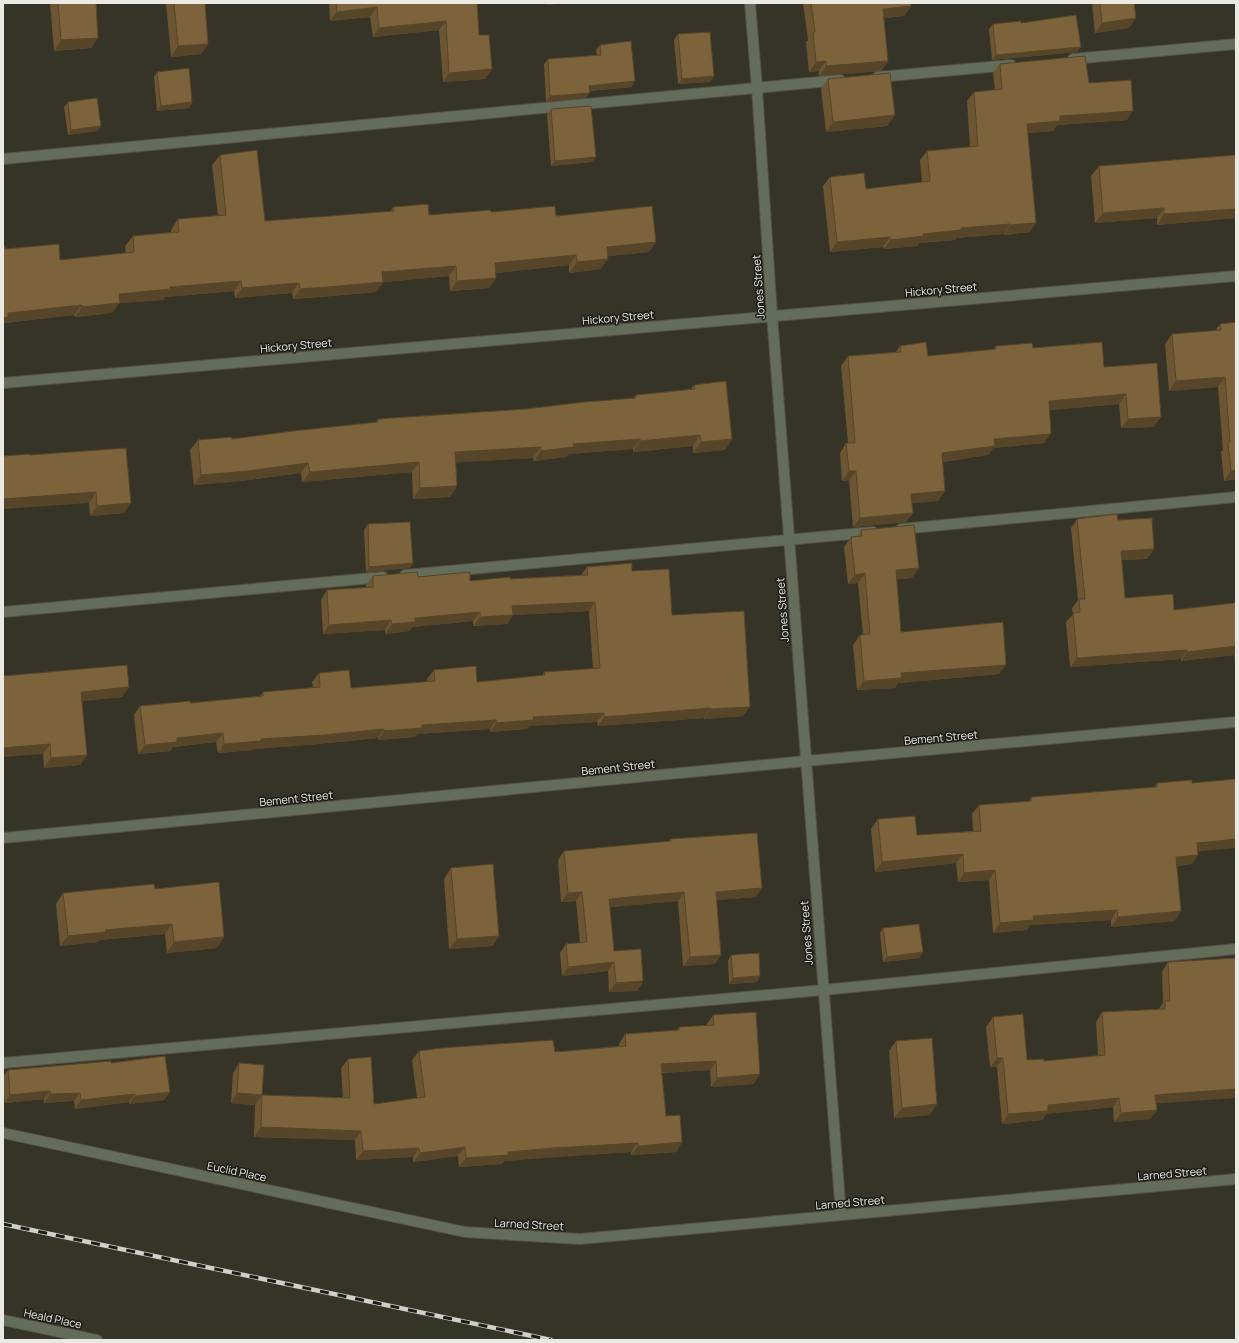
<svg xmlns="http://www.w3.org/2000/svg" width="1239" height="1343" font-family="Manrope,sans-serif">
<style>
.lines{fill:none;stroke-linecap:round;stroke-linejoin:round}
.minor-casing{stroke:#525145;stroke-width:12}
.minor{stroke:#646c5a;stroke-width:10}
.rail-casing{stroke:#d1d0c7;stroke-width:4.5}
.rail{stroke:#1c1b15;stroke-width:3;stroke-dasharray:9;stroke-linecap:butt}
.wall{fill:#6b5533}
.shaded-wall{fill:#574529}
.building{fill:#7c633b;stroke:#574529}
.labels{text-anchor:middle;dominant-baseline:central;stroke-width:3;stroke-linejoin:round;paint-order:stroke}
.street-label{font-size:11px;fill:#ebeae2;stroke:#1c1b15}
</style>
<rect width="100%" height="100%" fill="#353427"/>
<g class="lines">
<g class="minor-casing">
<path id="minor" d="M750 3 757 88 772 315 841 1215
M1073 59 1236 44
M878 77 1011 65
M3 159 840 80
M3 383 1236 276
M901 529 1236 497
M405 575 873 532
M3 612 383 577
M3 838 806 761 1236 722
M3 1063 823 990 1236 949
M3 1133 465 1232 580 1239 1236 1179
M3 1320 97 1340"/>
</g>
<use href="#minor" class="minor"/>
<g class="rail-casing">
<path id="rail" d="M3 1224 551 1340"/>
</g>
<use href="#rail" class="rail"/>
</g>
<path class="wall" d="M50 3H96L98 38 91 48 54 51Z
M166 3H205L208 44 201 54 171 57Z
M329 3H477L479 35 492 69 485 79 443 82 439 30 373 37 370 17 330 21Z
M803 3H910L911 6 904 16 884 18 888 61 881 71 819 76V71L809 72 806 42 808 40Z
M1092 3H1134L1129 28 1095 33Z
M993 24 1077 52 992 60 989 29Z
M678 34 714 76 710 82 678 84 674 40Z
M600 45 635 81 631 87 590 91 586 98 546 102 544 64 548 59 597 55 596 50Z
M1000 64 1089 83 1127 120 1057 125 1053 131 1028 133 1030 232 1004 235V234L956 238 955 240 919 243 917 246 884 249 883 247 830 252 823 186 830 177 866 189 922 182 920 160 927 151 970 147 967 101 974 92 995 90 993 73Z
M157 72 192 102 189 108 157 111 154 77Z
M828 79 895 115 887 126 826 132 821 89Z
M68 102 101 126 97 131 68 135 64 107Z
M551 109 592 162 551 166 547 115Z
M220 155 265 221 390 212 393 207 429 215 491 212 556 216 649 252 608 256 601 269 569 273V265L496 273V278L489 288 450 291 449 276 383 282 376 292 321 297 293 299 292 293 235 298 234 291 165 297 163 300 119 303 112 313 75 317 74 315 4 323 3 325V246L5 249 60 260 126 253 125 246 133 236 171 232V230L178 219 218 216 212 165Z
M1236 155V218L1157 225V218L1095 223 1091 176 1099 166Z
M1220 324 1236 479 1224 481 1221 452 1223 450 1218 387 1169 391 1165 344 1172 334 1215 331Z
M900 346 928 356 993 350 996 346 1033 348 1104 367 1154 427 1121 428 1119 404 1049 410 1044 443 993 448 988 455 943 462 938 501 912 503 913 513 906 522 853 527 849 480 842 481 840 453 846 443H848L841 366 848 356 896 352Z
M694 385 732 439 725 450 693 453V446L633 452V449L569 454 566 457 534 461 533 458 456 462 457 486 450 497 413 499 412 472 302 482 301 473 241 481 194 485 190 450 198 440 232 439 375 423 378 419 526 409 633 398 636 395 691 389Z
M126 448 124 513 90 516 89 503 30 455Z
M1077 519 1118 520 1154 549 1147 559 1122 560 1125 598 1174 610 1233 604 1234 602H1236V661H1235L1234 655 1181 661V659L1070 667 1066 622 1073 614 1072 608 1078 600 1071 528Z
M368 524 413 563 410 568 366 572 364 530Z
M861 530 912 578 897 579 901 632 1006 665 999 674 898 683 895 688 857 690 853 645 860 635H863L858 583 848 584 844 547 851 537H857Z
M587 567 632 571 672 615 743 716 704 719V718L598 726 597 722 529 726 527 729 490 732V729L417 734 415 737 378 740V738L318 744 255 749 254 750 218 753 216 742 173 747 170 751 138 754 134 715 140 706 190 703 260 696 263 692 313 688 312 682 319 673 351 688 428 682 427 679 434 670 477 682 542 676 544 672 593 669 589 611 513 615 507 624 473 626V621L412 627 409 631 385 634V630L323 634 321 600 327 590 366 588V585L373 576 418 577 470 581 581 575Z
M3 676 129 687 122 697 82 701 87 755 80 765 44 768 43 754Z
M1157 783 1198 852 1192 864 1177 866 1181 911 1174 921 1111 927V920L1030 925 1027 930 993 933 989 880 958 882 956 863 875 872 871 829 878 819 917 835 973 831 972 814 979 805 1029 801 1031 797 1154 787Z
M670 839 756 897 716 900 715 964 683 966 678 901 610 907 614 951 643 981 637 991 609 992 608 971 562 976 560 953 566 944 580 943 576 901 561 902 558 860 564 851 669 841Z
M451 868 499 936 492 946 449 949 444 879Z
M155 889 217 948 167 953 165 934 100 940 98 942 60 946 56 904 63 893Z
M883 928 923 952 919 958 883 962 880 933Z
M731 955 760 976 757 982 729 984 728 961Z
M1236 958 1156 1104 1157 1110 1150 1119 1114 1122 1113 1107 1046 1114 1042 1120 1002 1124 997 1067H990L986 1027 993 1017 1027 1060 1044 1061 1098 1056 1096 1022 1102 1012 1159 1009 1163 1003 1162 972 1168 962Z
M713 1015 754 1084 711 1087 710 1070 662 1073 666 1116 682 1142 676 1152 631 1155V1152L547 1157 504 1161 502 1164 459 1167 458 1156 413 1162V1157L356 1160 355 1140 254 1137 255 1105 231 1103 233 1073 239 1063 262 1095 343 1098 341 1068 348 1059 374 1104 417 1098 412 1060 419 1051 555 1052 619 1046V1044L625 1034 677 1030 679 1027 707 1025V1024Z
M896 1041 930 1115 894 1118 889 1051Z
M111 1063 170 1092 164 1100 129 1104V1102L75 1109 74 1101 44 1103V1099L5 1103 3 1086V1077L8 1070Z"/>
<path class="shaded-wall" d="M548 3H568L547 5Z
M911 6 904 16 876 19 883 9Z
M377 7 370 17 330 21 337 12Z
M1136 18 1129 28 1095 33 1102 23Z
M446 21 439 30 373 37 379 28Z
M98 38 91 48 54 51 61 40Z
M208 44 201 54 171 57 178 46Z
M1081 47 1077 52 992 60 996 55Z
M826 61 819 71 809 72 816 62Z
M888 61 881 71 819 76 826 66Z
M492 69 485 79 443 82 449 73Z
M714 76 710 82 678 84 682 79Z
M635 81 631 87 586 91 589 86Z
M590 93 586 98 546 102 550 96Z
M192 102 189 108 157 111 161 106Z
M1133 111 1127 120 1057 125 1053 131 1021 134 1027 124 1060 116Z
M895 115 887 126 826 132 833 122Z
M101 126 97 131 68 135 71 130Z
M596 157 592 162 551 166 555 161Z
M1164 208 1157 218 1095 223 1103 213Z
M1236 209V218L1157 225 1164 214Z
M1036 223 1030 232 1004 235 1010 225Z
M1010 224 1004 234 956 238 955 240 919 243 917 246 884 249 890 240 961 228Z
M890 237 883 247 830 252 837 242Z
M656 242 649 252 600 257 607 247Z
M576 255 569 265 488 274 495 263Z
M608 259 601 269 569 273 577 262Z
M456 266 449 276 375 283 382 272Z
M496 278 489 288 450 291 457 281Z
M241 281 234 291 165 297 163 300 119 303 112 313 75 317 82 307 119 294 170 287Z
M383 282 376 292 293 299 300 289Z
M299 283 292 293 235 298 242 288Z
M82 305 74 315 4 323 3 325V318L8 313Z
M1225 377 1218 387 1169 391 1176 381Z
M1126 394 1119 404 1042 411 1049 401Z
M1161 417 1154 427 1121 428 1128 419Z
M1051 434 1044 443 993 448 988 455 935 463 942 453 994 439Z
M700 435 693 446 633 452 640 441Z
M640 439 633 449 569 454 566 457 534 461 541 451 573 444Z
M732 439 725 450 693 453 701 442Z
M541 447 533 458 448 463 455 452Z
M419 462 412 472 302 482 310 472Z
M308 463 301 473 241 481 194 485 201 475Z
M1236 470V479L1224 481 1231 471Z
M849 471H856L849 480 842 481Z
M457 486 450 497 413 499 420 488Z
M945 491 938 501 904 504 911 494Z
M96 492 89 503 3 509V499Z
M131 503 124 513 90 516 97 506Z
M913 513 906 522 853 527 860 518Z
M1154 549 1147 559 1114 560 1121 551Z
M413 563 410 568 366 572 369 567Z
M919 568 912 578 889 580 896 570Z
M865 573 858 583 848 584 855 575Z
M595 602 589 611 513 615 507 624 473 626 480 617 512 606Z
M480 612 473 621 412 627 409 631 385 634 392 624 415 618Z
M391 620 385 630 323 634 329 625Z
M1236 646V652L1234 655 1181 661 1187 652Z
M1187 650 1181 659 1070 667 1077 658Z
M1006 665 999 674 898 683 895 688 857 690 864 681 901 673Z
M129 687 122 697 75 702 81 692Z
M750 707 743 716 704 719 710 709Z
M710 708 704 718 598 726 604 717Z
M604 713 597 722 529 726 527 729 490 732 496 723 533 717Z
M496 720 490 729 417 734 415 737 378 740 384 731 422 725Z
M384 729 378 738 318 744 255 749 254 750 218 753 224 744 261 739Z
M223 733 216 742 173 747 170 751 138 754 145 745 177 738Z
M50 744 43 754 3 757V748Z
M87 755 80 765 44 768 51 758Z
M1236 839V848L1191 852 1197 843Z
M963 854 956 863 875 872 882 862Z
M1198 855 1192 864 1169 866 1176 857Z
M995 870 989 880 958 882 964 873Z
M762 888 756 897 709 901 716 892Z
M582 892 576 901 561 902 568 893Z
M684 892 678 901 603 908 609 899Z
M1117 910 1111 920 1030 925 1027 930 993 933 1000 923 1033 916Z
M1181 911 1174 921 1111 927 1118 917Z
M172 924 165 934 100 940 98 942 60 946 68 936 105 930Z
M499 936 492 946 449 949 457 939Z
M224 937 217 948 167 953 174 942Z
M923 952 919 958 883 962 887 957Z
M721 955 715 964 683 966 690 957Z
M614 962 608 971 562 976 568 967Z
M760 976 757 982 729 984 733 978Z
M643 981 637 991 609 992 616 983Z
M997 1058H1003L997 1067H990Z
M716 1061 710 1070 655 1073 661 1064Z
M760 1074 754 1084 711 1087 717 1078Z
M1236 1089V1098L1149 1104 1155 1095Z
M50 1091 44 1099 5 1103 10 1095Z
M170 1092 164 1100 129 1104 135 1096Z
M80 1093 74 1101 44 1103 50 1094Z
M237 1093 262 1095 255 1105 231 1103Z
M135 1094 129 1102 75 1109 81 1100Z
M1119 1098 1113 1107 1046 1114 1042 1120 1002 1124 1008 1114 1048 1105Z
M937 1104 930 1115 894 1118 902 1108Z
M1157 1110 1150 1119 1114 1122 1121 1113Z
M261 1127 361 1131 355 1140 254 1137Z
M682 1142 676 1152 631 1155 638 1146Z
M638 1143 631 1152 504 1161 502 1164 459 1167 466 1158 508 1152Z
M465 1147 458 1156 413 1162 420 1153Z
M419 1148 413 1157 356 1160 363 1151Z"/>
<path class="building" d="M58 3H96L98 38 61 40Z
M174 3H205L208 44 178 46Z
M336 3H477L479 35H489L492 69 449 73 446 21 379 28 377 7 337 12Z
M811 3H910L911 6 883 9 888 61 826 66V61L816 62 813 32H815Z
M1100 3H1134L1136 18 1102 23Z
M1076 15 1081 47 996 55 993 24 1021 21V23Z
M710 32 714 76 682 79 678 34Z
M631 41 635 81 589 86 590 93 550 96 548 59 601 55 600 45Z
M1085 56 1089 83 1131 80 1133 111 1060 116V121L1027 124 1036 223 1010 225V224L961 228V230L923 234 924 236 890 240V237L837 242 830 177 864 173 866 189 930 181 927 151 978 146 974 92 1002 89 1000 64Z
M189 68 192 102 161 106 157 72Z
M890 73 895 115 833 122 828 79Z
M97 98 101 126 71 130 68 102Z
M591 106 596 157 555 161 551 109Z
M257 150 265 221 394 211 393 207 428 204 429 215 491 210V212L555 206 556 216 652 206 656 242 607 247 608 259 577 262 576 255 495 263 496 278 457 281 456 266 382 272 383 282 328 287 300 289 299 283 242 288 241 281 170 287V289L119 294 120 303 82 307V305L8 313V317L3 318V246H5V249L59 244 60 260 134 252 133 236 179 232 178 219 226 215 220 155Z
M1236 155V209L1164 214V208L1103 213 1099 166Z
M1236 322V470L1231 471 1228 443 1230 442 1225 377 1176 381 1172 334 1221 330 1220 324Z
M926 342 928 356 996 349V346L1032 343 1033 348 1102 342 1104 367 1157 363 1161 417 1128 419 1126 394 1049 401 1051 434 994 439 995 446 942 453 945 491 911 494 913 513 860 518 856 471H849L846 443H855L848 356 901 352 900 346Z
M726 381 732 439 701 442 700 435 640 441V439L573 444 574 447 541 451V447L455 452 457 486 420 488 419 462 310 472 308 463 248 471 201 475 198 440 231 437 232 439 293 431 378 422V419L526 409 584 402 636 398V395L695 389 694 385Z
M126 448 131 503 97 506 96 492 3 499V456L30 454V455Z
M1117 514 1118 520 1152 518 1154 549 1121 551 1125 598 1173 594 1174 610 1234 603V602H1236V646L1187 652V650L1077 658 1073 613 1080 612 1079 599H1085L1077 519Z
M410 522 413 563 369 567 368 524Z
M914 525 919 568 896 570 901 632 1003 622 1006 665 901 673 902 678 864 681 860 635 870 634 865 573 855 575 851 537 862 536 861 530Z
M632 563V571L669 569 672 615 744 611 750 707 710 709V708L604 717V713L533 717 534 720 496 723V720L422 725V728L384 731V729L324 735 261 739V741L224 744 223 733 177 738V742L145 745 140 706 190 701V703L263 696V692L320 687 319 673 349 670 351 688 435 681 434 670 476 666 477 682 545 675 544 672 600 668 595 602 512 606 513 615 480 617V612L415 618V622L392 624 391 620 329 625 327 590 373 587V576L417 572 418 577 470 572V581L510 577V579L588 575 587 567Z
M127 665 129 687 81 692 87 755 51 758 50 744 3 748V676Z
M1236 779V839L1197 843 1198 855 1176 857 1181 911 1118 917 1117 910 1033 916 1034 920 1000 923 995 870 964 873 963 854 882 862 878 819 915 816 917 835 981 831 979 805 1032 801 1031 797 1157 787V783L1192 780V783Z
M757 833 762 888 716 892 721 955 690 957 684 892 609 899 614 951 641 949 643 981 616 983 614 962 568 967 566 944 587 942 582 892 568 893 564 851 671 841 670 839Z
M493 864 499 936 457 939 451 868Z
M219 882 224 937 174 942 172 924 105 930 106 932 68 936 63 893 154 884 155 889Z
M919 924 923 952 887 957 883 928Z
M759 953 760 976 733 978 731 955Z
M1236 958V1089L1155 1095 1157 1110 1121 1113 1119 1098 1048 1105V1111L1008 1114 1003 1058H997L993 1017 1023 1014 1027 1060 1044 1059V1061L1105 1055 1102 1012 1165 1009V1001H1170L1168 962Z
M756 1012 760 1074 717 1078 716 1061 661 1064 666 1116 680 1115 682 1142 638 1146V1143L553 1148 508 1152V1155L466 1158 465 1147 420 1153 419 1148 363 1151 361 1131 261 1127 262 1095 237 1093 239 1063 264 1065 262 1095 350 1098 348 1059 371 1057 374 1104 425 1097 419 1051 441 1048 553 1040 555 1052 626 1046 625 1034 679 1030V1027L714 1025 713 1015Z
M932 1038 937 1104 902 1108 896 1041Z
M165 1056 170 1092 135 1096V1094L81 1100 80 1093 50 1094V1091L10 1095 8 1070 111 1061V1063Z"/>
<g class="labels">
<g class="street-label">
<text transform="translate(758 287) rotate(-94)">Jones Street</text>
<text transform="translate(941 289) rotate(-5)">Hickory Street</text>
<text transform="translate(618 317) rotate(-5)">Hickory Street</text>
<text transform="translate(296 345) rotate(-5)">Hickory Street</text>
<text transform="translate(782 610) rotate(-94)">Jones Street</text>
<text transform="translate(941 737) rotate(-5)">Bement Street</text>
<text transform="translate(618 767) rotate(-6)">Bement Street</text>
<text transform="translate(296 798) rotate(-6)">Bement Street</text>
<text transform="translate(806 933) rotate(-94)">Jones Street</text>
<text transform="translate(237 1171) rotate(12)">Euclid Place</text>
<text transform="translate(1172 1173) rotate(-5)">Larned Street</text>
<text transform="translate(850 1202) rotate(-5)">Larned Street</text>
<text transform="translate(529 1224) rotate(3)">Larned Street</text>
<text transform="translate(53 1318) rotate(12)">Heald Place</text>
</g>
</g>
<rect width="1239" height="1343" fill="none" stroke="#ebeae2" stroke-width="8"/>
</svg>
